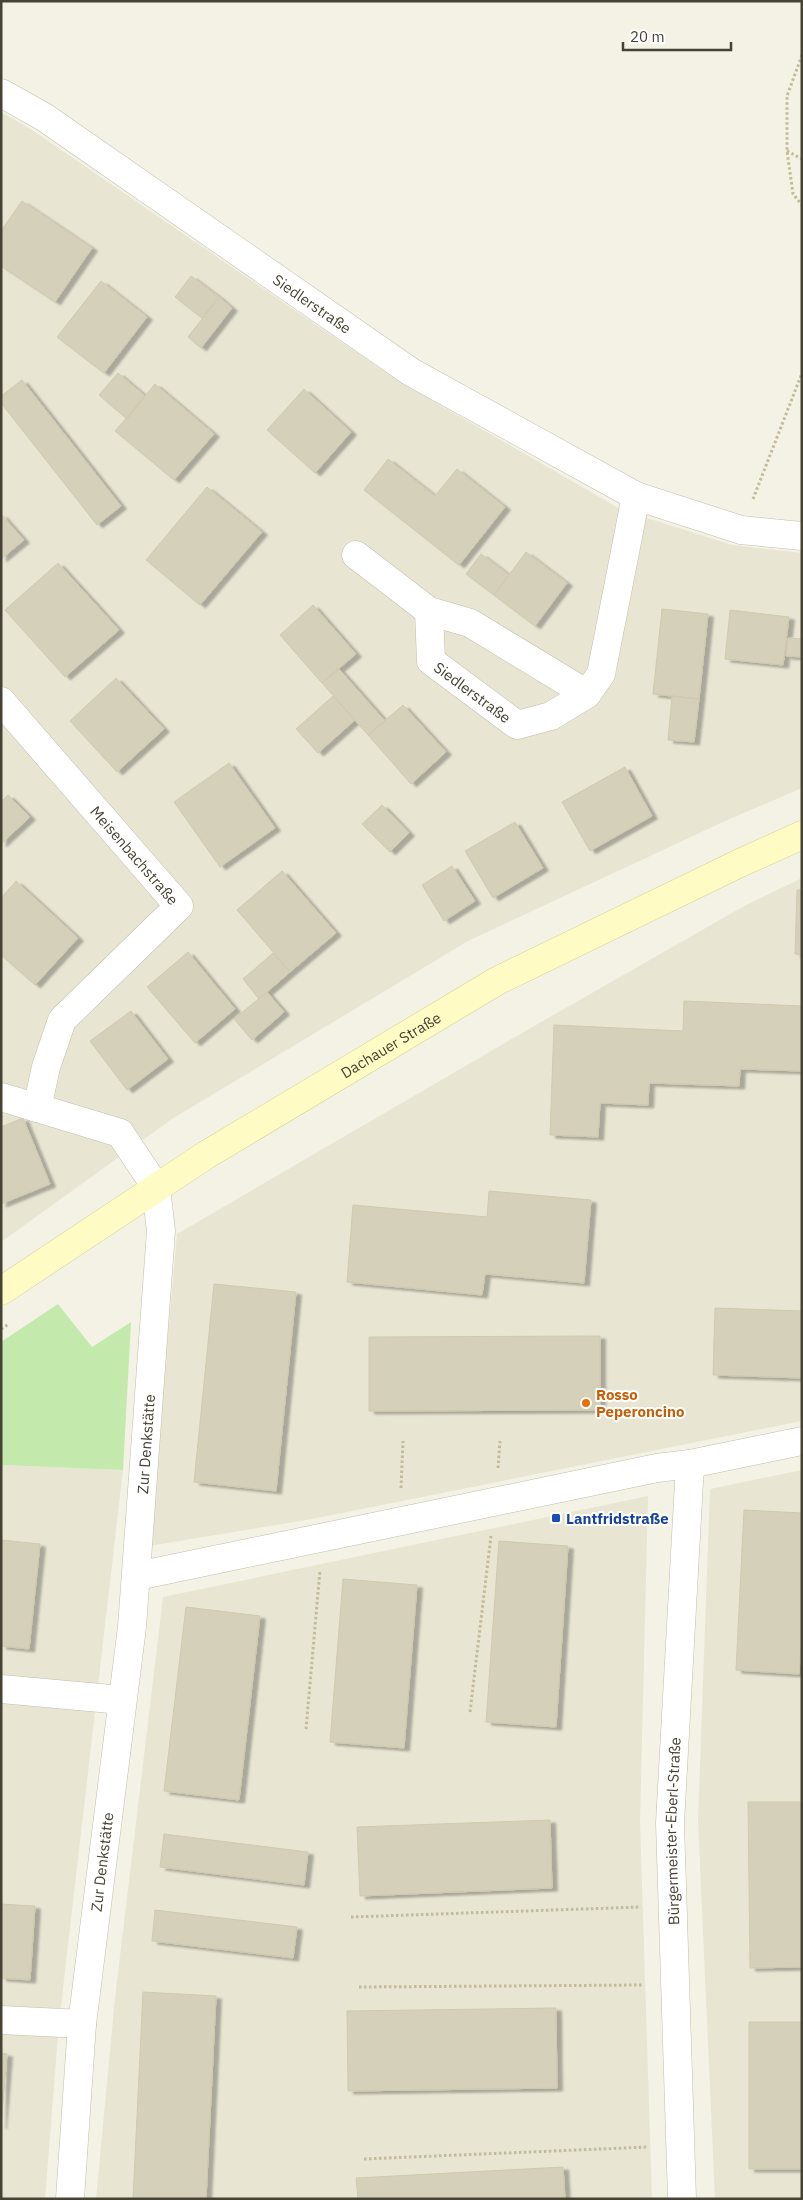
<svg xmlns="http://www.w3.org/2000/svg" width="803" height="2200" font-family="'IBM Plex Sans',sans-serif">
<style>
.residential{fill:#e8e5d3}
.green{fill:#c3eaac}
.building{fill:#d5d0ba;stroke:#d1c9ad;filter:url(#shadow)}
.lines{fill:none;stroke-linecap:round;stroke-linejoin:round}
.street-casing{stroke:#c2beaa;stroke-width:29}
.secondary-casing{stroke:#d6d093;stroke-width:29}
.path{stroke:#c2ba98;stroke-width:3;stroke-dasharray:2.5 2.5;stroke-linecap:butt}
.street{stroke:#fff;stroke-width:28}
.secondary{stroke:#fffbc4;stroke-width:28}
.food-dot{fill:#e8710a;stroke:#fff;stroke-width:2}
.transit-dot{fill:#1a4fb4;stroke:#fff;stroke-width:2}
.labels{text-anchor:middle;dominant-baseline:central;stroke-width:4;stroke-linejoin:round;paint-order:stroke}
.street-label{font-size:15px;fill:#464234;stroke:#fff}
.food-label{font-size:15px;font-weight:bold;fill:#c56008;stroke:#fff;text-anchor:start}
.transit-label{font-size:15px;font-weight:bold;fill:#164399;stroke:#fff;text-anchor:start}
</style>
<defs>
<filter id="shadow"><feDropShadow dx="5.5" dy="3" stdDeviation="1" flood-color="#0004"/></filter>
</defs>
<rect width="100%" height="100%" fill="#f3f2e5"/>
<path class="residential" d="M1 112 32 130 398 381 622 510 732 545 802 553V788L723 822 468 941 172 1119 1 1242Z
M802 878V1421L312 1519 149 1546 177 1234 515 1037 746 905Z
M1 1465 123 1470 59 2023 45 2199H1Z
M802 1470V2199H715L698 1821 710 1489Z
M648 1496 640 1822 652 2199H96L115 1998 163 1597Z"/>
<path class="green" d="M58 1304 92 1347 131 1322 123 1470 1 1465V1342Z"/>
<path class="building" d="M22 201 92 248 55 302 1 266V231Z
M191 276 219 297 202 318 175 297Z
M101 281 147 317 104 373 57 337Z
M219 297 232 308 201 348 188 337Z
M118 373 145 396 127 419 99 395Z
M22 380 121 506 97 525 1 403V396Z
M155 384 214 434 174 480 115 431Z
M304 389 351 432 315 473 267 430Z
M388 459 435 496 457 469 505 507 459 565 364 490Z
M207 487 262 532 200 605 146 560Z
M1 514 24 540 1 559Z
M526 552 567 583 535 626 494 595Z
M481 554 509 575 494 595 466 574Z
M58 563 119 630 65 677 5 610Z
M313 605 356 654 322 683 280 635Z
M662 609 708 614 699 699 653 694Z
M730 610 789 617 783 665 725 659Z
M788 638 802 639V657L786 656Z
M339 669 385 721 368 735 322 683Z
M116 678 164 729 117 772 70 721Z
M333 696 355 720 318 753 296 729Z
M672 696 699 699 694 742 668 740Z
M403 705 446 752 411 784 368 735Z
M229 763 275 828 220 867 174 802Z
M625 767 652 816 590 851 562 802Z
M8 795 30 817 1 844V802Z
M382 805 409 833 390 852 362 824Z
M515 822 543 868 493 898 465 851Z
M452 866 475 901 444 921 422 885Z
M282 871 336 933 290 972 237 910Z
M16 881 78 938 35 985 1 955V898Z
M797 890H802V955L795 954Z
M188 952 235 1009 195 1043 147 987Z
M273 953 290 972 259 999 243 979Z
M267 992 284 1012 252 1040 234 1019Z
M684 1001 802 1006V1071L740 1069 739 1086 649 1083 648 1105 600 1103 598 1137 550 1135 554 1025 683 1031Z
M131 1011 168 1059 127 1090 90 1041Z
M23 1118 50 1184 1 1204V1127Z
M489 1191 591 1200 584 1283 485 1274 482 1295 347 1282 353 1205 487 1217Z
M214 1284 296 1292 276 1491 194 1482Z
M715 1308 802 1311V1378L713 1375Z
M600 1336V1410L369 1411V1337Z
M744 1510 802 1513V1628L799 1674 736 1670Z
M1 1540 40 1544 29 1649 1 1646Z
M499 1541 568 1546 556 1727 486 1722Z
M343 1579 417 1585 404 1748 330 1742Z
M186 1607 260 1616 239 1800 164 1791Z
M748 1802H802V1967L750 1968Z
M550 1820 552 1888 360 1896 357 1827Z
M164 1834 308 1852 304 1885 160 1867Z
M1 1904 35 1906 30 1980 1 1978Z
M155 1910 297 1927 293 1958 152 1941Z
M143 1992 216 1996 206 2199H133Z
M556 2008 557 2088 348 2091 347 2011Z
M749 2022H802V2169H749Z
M1 2053 7 2054 1 2126Z
M563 2167 565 2199H358L356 2178Z"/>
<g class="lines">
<g class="street-casing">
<g id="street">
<path id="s1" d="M1 93 44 117 411 372 636 496 741 530 802 536"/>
<path d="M356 555 429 611 470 623 587 694"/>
<path id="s2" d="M429 611 431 661 517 725 551 716 587 694 601 674 636 496"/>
<path id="s3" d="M1 701 179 906 62 1020 46 1067 37 1108"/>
<path d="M1 1097 120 1133 156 1187 161 1231 132 1627 82 2024 70 2199"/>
<path d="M137 1576 657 1468 690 1464 802 1441"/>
<path d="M1 1689 122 1700"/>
<path d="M1 2020 82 2024"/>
<path id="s4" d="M682 2199 670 1823 690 1464"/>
</g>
</g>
<g class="secondary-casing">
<g id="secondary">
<path id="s5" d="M1 1291 206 1155 497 981 740 863 802 835"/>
</g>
</g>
<path class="path" d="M802 55 787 96V151L793 194 802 205
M787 151 802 159
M753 499 802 373
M1 1329 9 1324
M498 1468 500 1441
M401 1488 403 1441
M470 1712 491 1536
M306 1729 320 1570
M351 1917 641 1907
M359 1987 643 1985
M364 2159 648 2147"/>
<use href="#street" class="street"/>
<use href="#secondary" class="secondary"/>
</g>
<circle class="food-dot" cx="586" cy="1403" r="5"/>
<rect class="transit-dot" x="551" y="1513" width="10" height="10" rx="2.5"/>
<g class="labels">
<g class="street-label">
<text stroke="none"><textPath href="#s1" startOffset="376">Siedlerstraße</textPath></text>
<text stroke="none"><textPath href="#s2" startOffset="102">Siedlerstraße</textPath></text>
<text stroke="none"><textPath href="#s3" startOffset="204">Meisenbachstraße</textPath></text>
<text stroke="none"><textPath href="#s5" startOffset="461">Dachauer Straße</textPath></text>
<text transform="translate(146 1444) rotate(-86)">Zur Denkstätte</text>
<text stroke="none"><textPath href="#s4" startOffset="368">Bürgermeister-Eberl-Straße</textPath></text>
<text transform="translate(102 1862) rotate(-83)">Zur Denkstätte</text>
</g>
<g class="food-label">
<text x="596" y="1394">Rosso<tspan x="596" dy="17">Peperoncino</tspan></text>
</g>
<g class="transit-label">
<text x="566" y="1518">Lantfridstraße</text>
</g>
</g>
<rect width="803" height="2200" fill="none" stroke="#464234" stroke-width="5"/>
<path d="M623 42v8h108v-8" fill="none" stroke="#464234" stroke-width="2.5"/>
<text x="630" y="42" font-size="15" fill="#464234" stroke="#ffffff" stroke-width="4" paint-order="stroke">20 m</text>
</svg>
